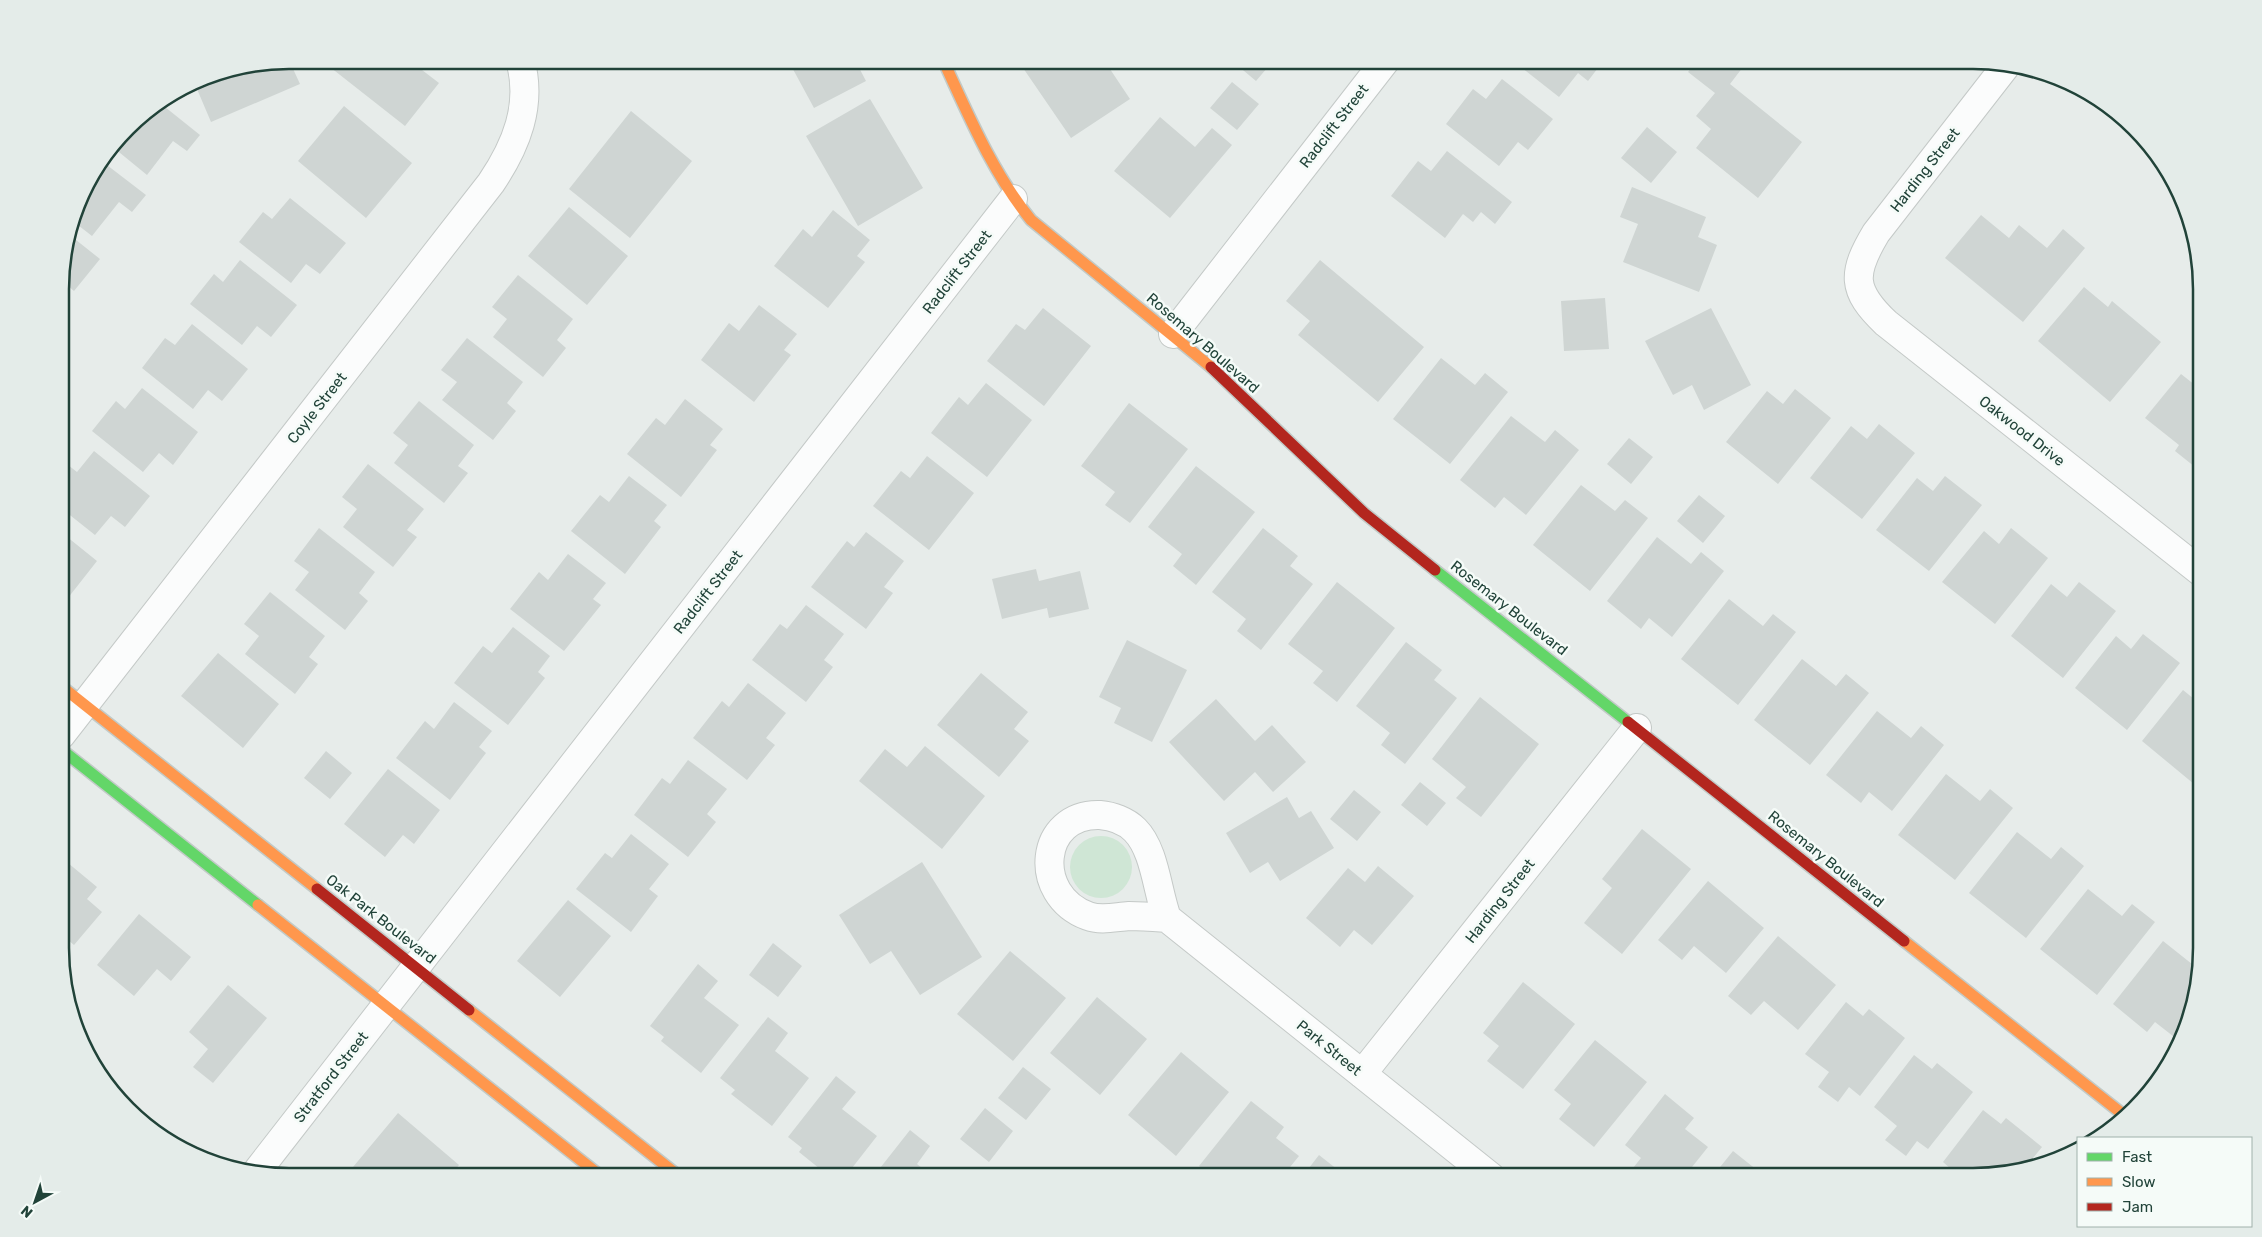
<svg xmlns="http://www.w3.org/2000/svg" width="2262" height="1237" font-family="Rubik,sans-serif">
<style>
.grass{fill:#cfe6d5}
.building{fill:#cfd5d3}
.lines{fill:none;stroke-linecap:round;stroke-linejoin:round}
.street-casing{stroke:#c4c9c7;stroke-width:30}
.fast-casing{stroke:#c2cac7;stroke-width:14}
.slow-casing{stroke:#c2cac7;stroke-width:14}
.jam-casing{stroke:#c2cac7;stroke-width:14}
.street{stroke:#fbfcfc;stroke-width:28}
.fast{stroke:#63d668;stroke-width:11}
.slow{stroke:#ff974d;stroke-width:11}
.jam{stroke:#b3261e;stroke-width:11}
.labels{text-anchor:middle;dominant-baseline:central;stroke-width:5;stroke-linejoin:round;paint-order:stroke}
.street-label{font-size:15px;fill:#214339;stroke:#f5fbf8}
.rim{fill:none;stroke:#214339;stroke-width:2.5}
</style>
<rect width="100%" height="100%" fill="#e7ecea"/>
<path class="grass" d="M1070 867a31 31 0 1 1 62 0a31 31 0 1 1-62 0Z"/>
<path class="building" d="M289 60 300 84 211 122 194 82 201 77Z
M321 60H409L439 83 405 126Z
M788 60H855L866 81 814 108Z
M1028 60H1104L1130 99 1071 138 1021 65Z
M1231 60H1274L1256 81Z
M1512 60H1604L1588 81 1578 73 1559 97Z
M1698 60H1733L1743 67 1730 84 1802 142 1758 198 1696 148 1711 129 1696 116 1715 93 1688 72Z
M1502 79 1553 119 1528 150 1518 142 1499 166 1446 124 1473 89 1486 99Z
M1232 82 1259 104 1237 130 1210 108Z
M870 99 923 188 858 226 806 136Z
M2098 99 2124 117 2134 128 2097 101Z
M160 103 200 135 187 151 173 141 147 175 114 148 138 117Z
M344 106 412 163 366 218 298 161Z
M631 111 692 161 630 238 569 189Z
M1160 117 1195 147 1212 128 1232 145 1170 218 1114 171Z
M1647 127 1677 152 1651 183 1621 158Z
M1447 151 1512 202 1495 224 1481 212 1473 222 1463 214 1445 238 1391 196 1418 161 1431 171Z
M103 162 146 195 132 212 119 202 92 236 74 222 84 187Z
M1632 187 1706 217 1698 237 1717 245 1699 292 1623 262 1638 224 1620 217Z
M290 198 346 243 320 274 306 264 291 283 239 242 263 212 272 219Z
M569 207 628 256 587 305 528 256Z
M833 210 870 240 857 256 865 262 828 308 774 266 803 229 812 237Z
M1981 215 2009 238 2019 225 2047 248 2063 229 2085 248 2023 322 1945 258Z
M71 236 100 259 74 291 61 280Z
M240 260 297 305 271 337 257 326 242 345 190 304 214 274 223 282Z
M1320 260 1424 347 1378 402 1298 335 1310 321 1286 301Z
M518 275 573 319 557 340 566 348 543 377 493 337 507 319 492 307Z
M2084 287 2108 307 2112 301 2161 342 2110 402 2038 341Z
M1605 298 1609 349 1564 351 1561 301Z
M759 305 797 334 784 350 791 355 754 402 701 360 729 323 739 331Z
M1043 308 1091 346 1044 406 987 361 1016 324 1025 330Z
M1711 308 1751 385 1704 410 1692 385 1673 395 1645 341Z
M192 324 248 369 222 401 208 390 193 409 142 368 165 338 175 345Z
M467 338 523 382 507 403 516 411 493 440 442 400 457 382 441 370Z
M1441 358 1475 385 1485 373 1508 392 1450 464 1393 419Z
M2181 374 2200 389 2201 461 2195 467 2175 451 2179 445 2145 418Z
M986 383 1032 420 987 477 931 433 959 397 968 405Z
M142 388 198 432 173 465 159 453 143 472 92 431 116 401 125 409Z
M1795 389 1831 418 1778 484 1726 442 1767 391 1783 404Z
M685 399 723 429 710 445 717 450 681 497 627 454 656 418 665 425Z
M419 401 474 445 458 466 468 473 444 503 394 463 408 445 393 433Z
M1129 403 1188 449 1130 523 1105 505 1115 492 1081 466Z
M1511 416 1545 442 1555 430 1579 450 1526 515 1504 497 1495 508 1460 480Z
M1879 424 1915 453 1862 519 1810 478 1851 426 1867 439Z
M1629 438 1653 457 1631 484 1607 464Z
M94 451 150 496 125 527 111 516 95 535 61 508V473L68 465 77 472Z
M927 456 974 493 929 550 873 506 901 471 910 478Z
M368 464 424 509 407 530 417 537 393 567 343 527 357 509 342 497Z
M1196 466 1255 512 1196 585 1173 566 1182 554 1148 527Z
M629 476 667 505 654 521 661 527 625 574 571 531 600 495 609 502Z
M1945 476 1982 505 1929 571 1876 530 1917 478 1933 491Z
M1581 485 1615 511 1625 500 1648 518 1590 591 1533 545Z
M1699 495 1725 516 1703 543 1677 521Z
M319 528 375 572 359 593 368 601 345 630 295 590 309 572 294 561Z
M1263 528 1298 556 1290 566 1313 584 1261 650 1237 631 1246 619 1212 592Z
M2011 528 2048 558 1995 624 1942 582 1984 531 1999 544Z
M61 532 97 561 64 603 61 601Z
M866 532 904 561 884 587 893 593 866 629 811 587 847 541 854 547Z
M1657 537 1691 564 1701 552 1724 571 1672 637 1649 618 1641 629 1607 601Z
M568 554 606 583 593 599 601 605 564 651 510 609 539 572 548 580Z
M1036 569 1039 581 1080 571 1089 609 1049 618 1047 608 1002 619 992 579Z
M1337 582 1395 628 1337 702 1313 683 1323 671 1288 644Z
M2079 582 2116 611 2063 678 2011 636 2051 584 2067 597Z
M270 592 325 636 309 657 318 664 295 694 245 654 259 636 244 624Z
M1729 599 1763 626 1773 614 1796 632 1738 705 1681 659Z
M806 605 844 634 824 660 833 667 806 702 752 660 780 624 787 629Z
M513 627 550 656 538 672 545 678 508 725 454 683 483 646 492 653Z
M2143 634 2180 663 2127 730 2075 688 2116 636 2131 649Z
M1127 640 1187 670 1152 742 1114 723 1121 708 1099 697Z
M1406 642 1442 670 1434 680 1457 698 1405 764 1381 745 1390 733 1356 706Z
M218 653 279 704 243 748 181 696Z
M1802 659 1836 686 1846 674 1869 693 1810 765 1754 720Z
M981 673 1028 712 1014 729 1029 741 999 777 937 725Z
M748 683 786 713 766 738 775 745 747 780 693 738 722 701 729 707Z
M2183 690 2199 703 2201 700 2202 774 2194 784 2142 741Z
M1480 697 1539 744 1481 817 1456 798 1466 787 1432 759Z
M1216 699 1255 741 1272 725 1306 762 1273 792 1255 772 1224 801 1169 742Z
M454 702 492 731 479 747 486 753 450 800 396 758 425 721 434 729Z
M1877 711 1911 738 1921 726 1944 745 1892 811 1869 792 1861 803 1826 775Z
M925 746 985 796 942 849 859 781 885 749 907 767Z
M326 751 352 773 330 799 304 778Z
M688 760 727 789 707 814 716 822 688 857 634 815 662 778 670 784Z
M388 769 440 810 414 844 403 835 385 857 344 824Z
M1946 774 1980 801 1990 789 2013 808 1955 880 1898 835Z
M1420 782 1446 803 1427 826 1401 805Z
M1354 790 1381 812 1357 841 1330 819Z
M1287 797 1299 818 1311 811 1334 848 1280 881 1268 862 1250 873 1226 833Z
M1642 829 1691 869 1622 954 1584 923 1612 888 1602 879Z
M2017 832 2051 859 2061 847 2084 866 2026 938 1969 893Z
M631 834 669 864 649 889 658 896 631 932 576 889 605 853 612 858Z
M62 858 97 887 87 899 102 912 74 945 62 935Z
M922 862 982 957 920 995 891 951 870 964 839 915Z
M1378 866 1414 896 1372 945 1354 930 1340 947 1306 918 1348 868 1365 882Z
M1708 881 1764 928 1726 973 1694 946 1682 960 1658 940Z
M2088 889 2122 916 2132 904 2155 922 2097 995 2040 949Z
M568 900 611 936 560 997 517 961Z
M139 914 191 957 171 981 157 969 134 996 97 965Z
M1778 936 1836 985 1798 1030 1764 1001 1751 1015 1728 996Z
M2163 941 2197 968 2182 1035 2178 1040 2155 1022 2147 1032 2113 1004Z
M773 943 802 966 778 997 749 975Z
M1010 951 1066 998 1013 1061 957 1014Z
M698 964 718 981 704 998 739 1025 701 1073 661 1041 664 1037 650 1026Z
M1523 982 1575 1024 1523 1089 1487 1061 1499 1046 1483 1033Z
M228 985 267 1018 213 1083 193 1067 208 1049 189 1032Z
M1097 997 1147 1039 1100 1095 1050 1053Z
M1846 1002 1863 1016 1869 1009 1905 1038 1860 1096 1849 1087 1838 1102 1818 1087 1829 1072 1805 1054Z
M768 1017 788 1033 775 1051 809 1078 772 1126 731 1094 735 1090 720 1078Z
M1595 1040 1647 1082 1594 1147 1559 1119 1571 1104 1554 1090Z
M1181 1052 1229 1092 1176 1156 1128 1115Z
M1914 1055 1932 1069 1937 1063 1973 1092 1928 1149 1917 1141 1906 1156 1885 1140 1897 1126 1874 1107Z
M1023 1067 1051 1089 1026 1120 998 1098Z
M836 1076 856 1092 842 1109 877 1136 845 1177H830L799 1152 802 1148 788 1137Z
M1665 1094 1694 1118 1685 1129 1708 1147 1684 1177H1634L1629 1173 1641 1158 1625 1145Z
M1251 1101 1284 1127 1276 1138 1299 1156 1282 1177H1212L1199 1166Z
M985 1108 1013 1131 989 1162 960 1139Z
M1983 1110 2001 1124 2006 1118 2042 1147 2024 1169 1988 1177H1960L1943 1162Z
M398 1113 459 1165 449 1177H422L417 1173 413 1177H365L353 1167Z
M910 1130 930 1146 917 1164 933 1177H873Z
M1733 1151 1762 1174 1761 1177H1712Z
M1319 1155 1347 1177H1302Z
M1925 1169 1934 1177H1919Z
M1053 1170 1061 1177H1047Z"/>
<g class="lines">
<g class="street-casing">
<path id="street" d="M2005 67 1876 233C1852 273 1851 290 1886 323L2201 572
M1173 334 1386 60
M61 735 491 183C516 146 533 105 520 60
M1167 918C1154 917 1142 916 1129 916 1115 917 1101 921 1088 916 1031 895 1039 813 1100 815 1112 816 1126 821 1135 830 1155 850 1157 891 1167 918L1491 1177
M1362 1074 1637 728
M258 1170 1013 199"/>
</g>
<g class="fast-casing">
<path id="fast" d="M1435 570 1628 722
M62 750 258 905"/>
</g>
<g class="slow-casing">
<path id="slow" d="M943 60C969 116 992 172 1031 220L1211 367
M61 686 317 889
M258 905 602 1177
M1904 941 2125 1116
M469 1010 680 1177"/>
</g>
<g class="jam-casing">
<path id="jam" d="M1211 367 1364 513 1435 570
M1628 722 1904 941
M317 889 469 1010"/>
</g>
<use href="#street" class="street"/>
<use href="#fast" class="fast"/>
<use href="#slow" class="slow"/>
<use href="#jam" class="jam"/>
</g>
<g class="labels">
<g class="street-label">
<text transform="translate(1334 126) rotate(-52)">Radclift Street</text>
<text transform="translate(1925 170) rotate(-52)">Harding Street</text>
<text transform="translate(957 272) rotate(-52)">Radclift Street</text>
<text transform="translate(1203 343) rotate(41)">Rosemary Boulevard</text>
<text transform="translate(317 408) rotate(-52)">Coyle Street</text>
<text transform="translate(2022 431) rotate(38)">Oakwood Drive</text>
<text transform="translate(708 592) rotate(-52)">Radclift Street</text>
<text transform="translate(1509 608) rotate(38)">Rosemary Boulevard</text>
<text transform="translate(1826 859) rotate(39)">Rosemary Boulevard</text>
<text transform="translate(1500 901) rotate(-52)">Harding Street</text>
<text transform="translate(381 919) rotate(38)">Oak Park Boulevard</text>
<text transform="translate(1329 1048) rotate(39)">Park Street</text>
<text transform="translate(331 1077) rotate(-52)">Stratford Street</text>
</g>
</g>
<path d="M0 0H2262V1237H0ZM289 69H1973A220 220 0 0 1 2193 289V948A220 220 0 0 1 1973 1168H289A220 220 0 0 1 69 948V289A220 220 0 0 1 289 69Z" fill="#e4ece9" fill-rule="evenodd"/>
<path class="rim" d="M289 69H1973A220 220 0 0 1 2193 289V948A220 220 0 0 1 1973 1168H289A220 220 0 0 1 69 948V289A220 220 0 0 1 289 69Z"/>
<rect x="2077" y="1137" width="175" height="90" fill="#f5fbf8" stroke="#a0b1ac"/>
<rect x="2087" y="1153" width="25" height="8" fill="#63d668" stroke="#a0b1ac"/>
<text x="2122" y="1162" font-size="15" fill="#214339">Fast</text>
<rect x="2087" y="1178" width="25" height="8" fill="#ff974d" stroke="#a0b1ac"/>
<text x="2122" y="1187" font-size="15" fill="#214339">Slow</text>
<rect x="2087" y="1203" width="25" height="8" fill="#b3261e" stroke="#a0b1ac"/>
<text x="2122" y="1212" font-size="15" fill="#214339">Jam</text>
<g transform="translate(35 1202) rotate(220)" stroke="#f5fbf8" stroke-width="4" paint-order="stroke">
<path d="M0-4L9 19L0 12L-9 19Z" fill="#214339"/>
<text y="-8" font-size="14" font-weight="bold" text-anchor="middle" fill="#214339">N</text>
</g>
</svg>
